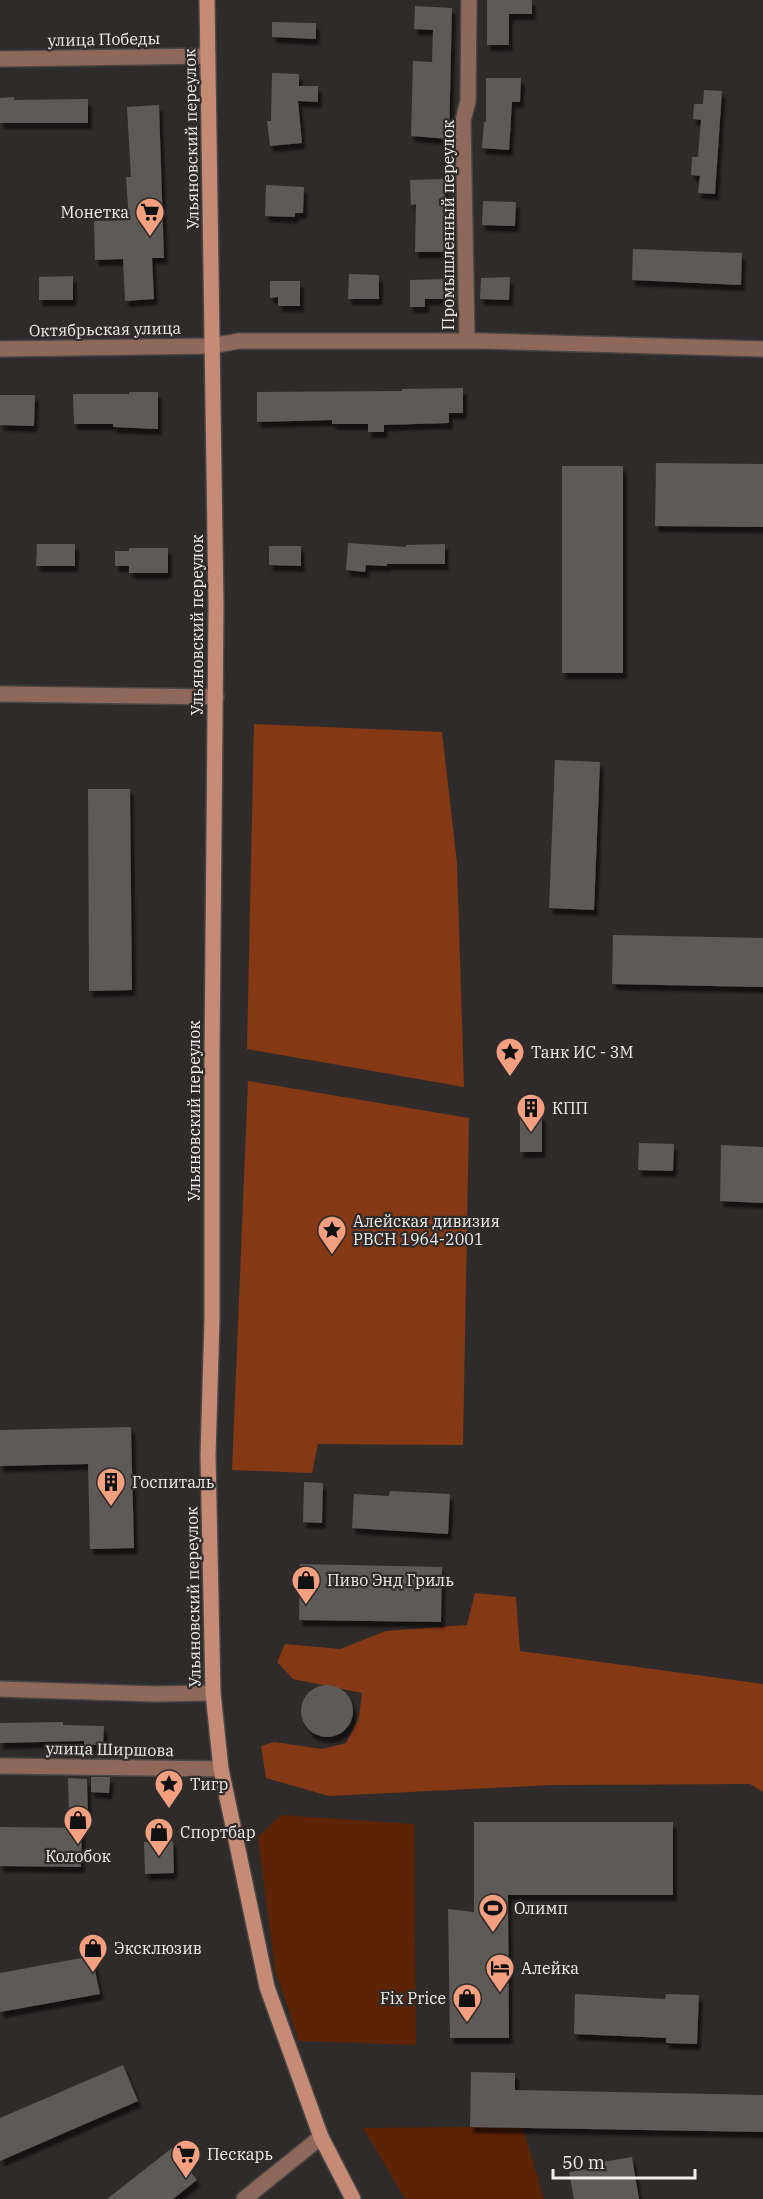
<svg xmlns="http://www.w3.org/2000/svg" width="763" height="2199" font-family="'IBM Plex Serif',serif">
<style>
.green{fill:#5d2306}
.forest{fill:#853814}
.building{fill:#5d5a58;filter:url(#shadow)}
.lines{fill:none;stroke-linecap:round;stroke-linejoin:round}
.street-casing{stroke:#4a4645;stroke-width:18}
.secondary-casing{stroke:#4a4645;stroke-width:18}
.street{stroke:#8e695b;stroke-width:15}
.secondary{stroke:#c58b74;stroke-width:15}
.labels{text-anchor:middle;dominant-baseline:central;stroke-width:4.5;stroke-linejoin:round;paint-order:stroke}
.street-label{font-size:16px;fill:#f1efee;stroke:#2f2b2a}
.poi-label{font-size:16px;fill:#f1efee;stroke:#2f2b2a;text-anchor:start}
</style>
<defs>
<filter id="shadow"><feDropShadow dx="3.5" dy="6" stdDeviation="1.5" flood-color="#0009"/></filter>
</defs>
<rect width="100%" height="100%" fill="#2f2b2a"/>
<path class="green" d="M281 1815 414 1824 416 2045 299 2041 275 1970 258 1837Z
M470 2127 523 2128 544 2199H405L363 2128Z"/>
<path class="forest" d="M254 724 442 732 457 863 464 1087 247 1049Z
M248 1081 469 1118 463 1445 318 1444 312 1473 232 1470Z
M475 1593 516 1597 520 1651 763 1684V1792L750 1784 553 1785 329 1796 266 1778 261 1746 274 1742 322 1749 346 1743 359 1717 362 1693 293 1679 277 1662 285 1644 340 1649 386 1631 467 1625Z"/>
<path class="building" d="M487 0H532V14H509V45H487Z
M415 6 452 8 449 139 411 136 413 61 432 62 433 30 414 29Z
M272 22 316 23V39L272 37Z
M272 73 299 74V86H318V102L298 101 302 143 270 146 267 121H271Z
M486 78H521L520 102H512L509 150 482 148 484 122H486Z
M704 90 722 91 715 194 698 193 700 176 691 175 692 157H698L701 120 693 119 694 104H703Z
M14 97V100L88 99V123H0V98Z
M159 105 164 258H152L154 299 125 301 123 259 95 260 94 221 129 220 126 177H131L127 107Z
M445 179V252H415L416 204 411 205 410 180Z
M266 185 304 187 303 213H295V217L265 216Z
M483 201 516 202 515 226 482 225Z
M633 249 742 253 741 285 632 280Z
M349 274 379 275V299H348Z
M73 276V300H39V277Z
M510 277 509 300 480 299 481 278Z
M444 279 445 299H425V307H410V280Z
M270 281H300V306H278V297L270 298Z
M463 388V413H449V423L384 425V432H368V424H332V420L257 422V392L402 391V389Z
M129 392H158V429L113 427V424H74L73 394H129Z
M0 395H35L34 426 0 425Z
M656 463 763 464V527L655 526Z
M562 466H623V673H562Z
M348 543 406 547V545L445 544V564H387V566L366 565 365 572 346 570Z
M37 544H75V566H36Z
M269 546H301V566L269 565Z
M129 548H168V573H129V566H115V551H129Z
M555 760 600 762 594 910 549 908Z
M88 789H130L132 990 89 991Z
M613 935 763 938V987L612 984Z
M520 1115H542V1152H520Z
M639 1143 674 1144 673 1171 638 1170Z
M721 1145 763 1147V1203L720 1201Z
M131 1427 134 1548 90 1549 88 1464 0 1466V1430Z
M304 1482 323 1483 322 1523 303 1522Z
M390 1491 450 1494 448 1534 352 1528 354 1494 389 1496Z
M300 1564 442 1567 441 1622 299 1620Z
M301 1711a26 26 0 1 1 52 0a26 26 0 1 1-52 0Z
M63 1722V1725L104 1726 103 1745H84V1741L0 1743V1723Z
M91 1777H110L109 1793 91 1792Z
M68 1778 87 1779 88 1818H69Z
M474 1822H673V1895H508L509 2038H450L448 1909 474 1912Z
M0 1827 82 1828 81 1867 0 1866Z
M173 1841 174 1873 145 1874 144 1842Z
M92 1956 100 1994 0 2012V1973Z
M575 1994 665 1999 666 1994 699 1995 697 2044 666 2043V2038L574 2034Z
M123 2065 138 2101 0 2161V2118Z
M471 2072 515 2073V2090L763 2095V2132L470 2127Z
M172 2148 197 2180 173 2199H107Z
M632 2157 639 2199H574L569 2172 596 2168 595 2163Z"/>
<g class="lines">
<g class="street-casing">
<path id="street" d="M0 59 208 56
M467 341 463 121 468 101 469 0
M0 349 211 346 239 341H482L763 349
M0 694 216 697
M0 1689 154 1694 213 1693
M0 1766 221 1769
M244 2199 321 2137"/>
</g>
<g class="secondary-casing">
<path id="secondary" d="M207 0 216 606 212 1055V1319L208 1456 213 1693 221 1769 267 1987 321 2137 353 2199"/>
</g>
<use href="#street" class="street"/>
<use href="#secondary" class="secondary"/>
</g>
<defs>
<g id="supermarket-pin" transform="scale(1.5)"><path d="M0 17L-7.5 6A9.5 9.5 0 1 1 7.5 6Z" fill="#f2a07f" stroke="#2f2b2a"/><path d="M-6-5.5h2.5l.6 2H6L4.5 2H-2.5L-4.4-4H-6ZM-1.5 3.2a1.3 1.3 0 1 0 .1 0ZM3 3.2a1.3 1.3 0 1 0 .1 0Z" fill="#111"/></g>
<g id="sight-pin" transform="scale(1.5)"><path d="M0 17L-7.5 6A9.5 9.5 0 1 1 7.5 6Z" fill="#f2a07f" stroke="#2f2b2a"/><path d="M0-6L1.8-2.2L6-1.7L2.9 1.2L3.7 5.4L0 3.3L-3.7 5.4L-2.9 1.2L-6-1.7L-1.8-2.2Z" fill="#111"/></g>
<g id="building-pin" transform="scale(1.5)"><path d="M0 17L-7.5 6A9.5 9.5 0 1 1 7.5 6Z" fill="#f2a07f" stroke="#2f2b2a"/><path d="M-4-6H4V6H1V3H-1V6H-4ZM-2.5-4.3h1.7v1.8h-1.7ZM.8-4.3h1.7v1.8H.8ZM-2.5-1h1.7V.8h-1.7ZM.8-1h1.7V.8H.8Z" fill="#111"/></g>
<g id="shop-pin" transform="scale(1.5)"><path d="M0 17L-7.5 6A9.5 9.5 0 1 1 7.5 6Z" fill="#f2a07f" stroke="#2f2b2a"/><path d="M-5-2.5h2.3a2.7 3.5 0 0 1 5.4 0H5L5.5 6h-11ZM-1.5-2.5h3a1.5 2.3 0 0 0-3 0Z" fill="#111"/></g>
<g id="stadium-pin" transform="scale(1.5)"><path d="M0 17L-7.5 6A9.5 9.5 0 1 1 7.5 6Z" fill="#f2a07f" stroke="#2f2b2a"/><path d="M0-5a6.5 5 0 1 0 0 10a6.5 5 0 1 0 0-10ZM-3.5-1.8h7v3.6h-7Z" fill="#111"/></g>
<g id="hotel-pin" transform="scale(1.5)"><path d="M0 17L-7.5 6A9.5 9.5 0 1 1 7.5 6Z" fill="#f2a07f" stroke="#2f2b2a"/><path d="M-6-4.5h1.5V1H6V5H4.5V3h-9V5H-6ZM-4 0a1.8 1.8 0 1 1 3.6 0ZM.5 0V-2.5h3Q6-2.5 6 0Z" fill="#111"/></g>
</defs>
<g fill-rule="evenodd">
<use href="#supermarket-pin" x="150" y="212"/>
<use href="#sight-pin" x="510" y="1052"/>
<use href="#building-pin" x="531" y="1108"/>
<use href="#sight-pin" x="332" y="1230"/>
<use href="#building-pin" x="111" y="1482"/>
<use href="#shop-pin" x="306" y="1580"/>
<use href="#sight-pin" x="169" y="1784"/>
<use href="#shop-pin" x="78" y="1820"/>
<use href="#shop-pin" x="159" y="1832"/>
<use href="#stadium-pin" x="493" y="1908"/>
<use href="#shop-pin" x="93" y="1948"/>
<use href="#hotel-pin" x="500" y="1968"/>
<use href="#shop-pin" x="467" y="1998"/>
<use href="#supermarket-pin" x="186" y="2154"/>
</g>
<g class="labels">
<g class="street-label">
<text transform="translate(104 39) rotate(-1)">улица Победы</text>
<text transform="translate(191 139) rotate(-91)">Ульяновский переулок</text>
<text transform="translate(448 225) rotate(-90)">Промышленный переулок</text>
<text transform="translate(105 329) rotate(-1)">Октябрьская улица</text>
<text transform="translate(197 625) rotate(-90)">Ульяновский переулок</text>
<text transform="translate(194 1111) rotate(-90)">Ульяновский переулок</text>
<text transform="translate(193 1597) rotate(-91)">Ульяновский переулок</text>
<text transform="translate(110 1749) rotate(1)">улица Ширшова</text>
</g>
<g class="poi-label">
<text x="129" y="212" text-anchor="end">Монетка</text>
<text x="531" y="1052">Танк ИС - 3М</text>
<text x="552" y="1108">КПП</text>
<text x="353" y="1221">Алейская дивизия<tspan x="353" dy="18">РВСН 1964-2001</tspan></text>
<text x="132" y="1482">Госпиталь</text>
<text x="327" y="1580">Пиво Энд Гриль</text>
<text x="190" y="1784">Тигр</text>
<text x="180" y="1832">Спортбар</text>
<text x="78" y="1856" text-anchor="middle">Колобок</text>
<text x="514" y="1908">Олимп</text>
<text x="114" y="1948">Эксклюзив</text>
<text x="521" y="1968">Алейка</text>
<text x="446" y="1998" text-anchor="end">Fix Price</text>
<text x="207" y="2154">Пескарь</text>
</g>
</g>
<path d="M553 2169v9h142v-9" fill="none" stroke="#f1efee" stroke-width="3"/>
<text x="562" y="2169" font-size="18" fill="#f1efee" stroke="#2f2b2a" stroke-width="4.5" paint-order="stroke">50 m</text>
</svg>
